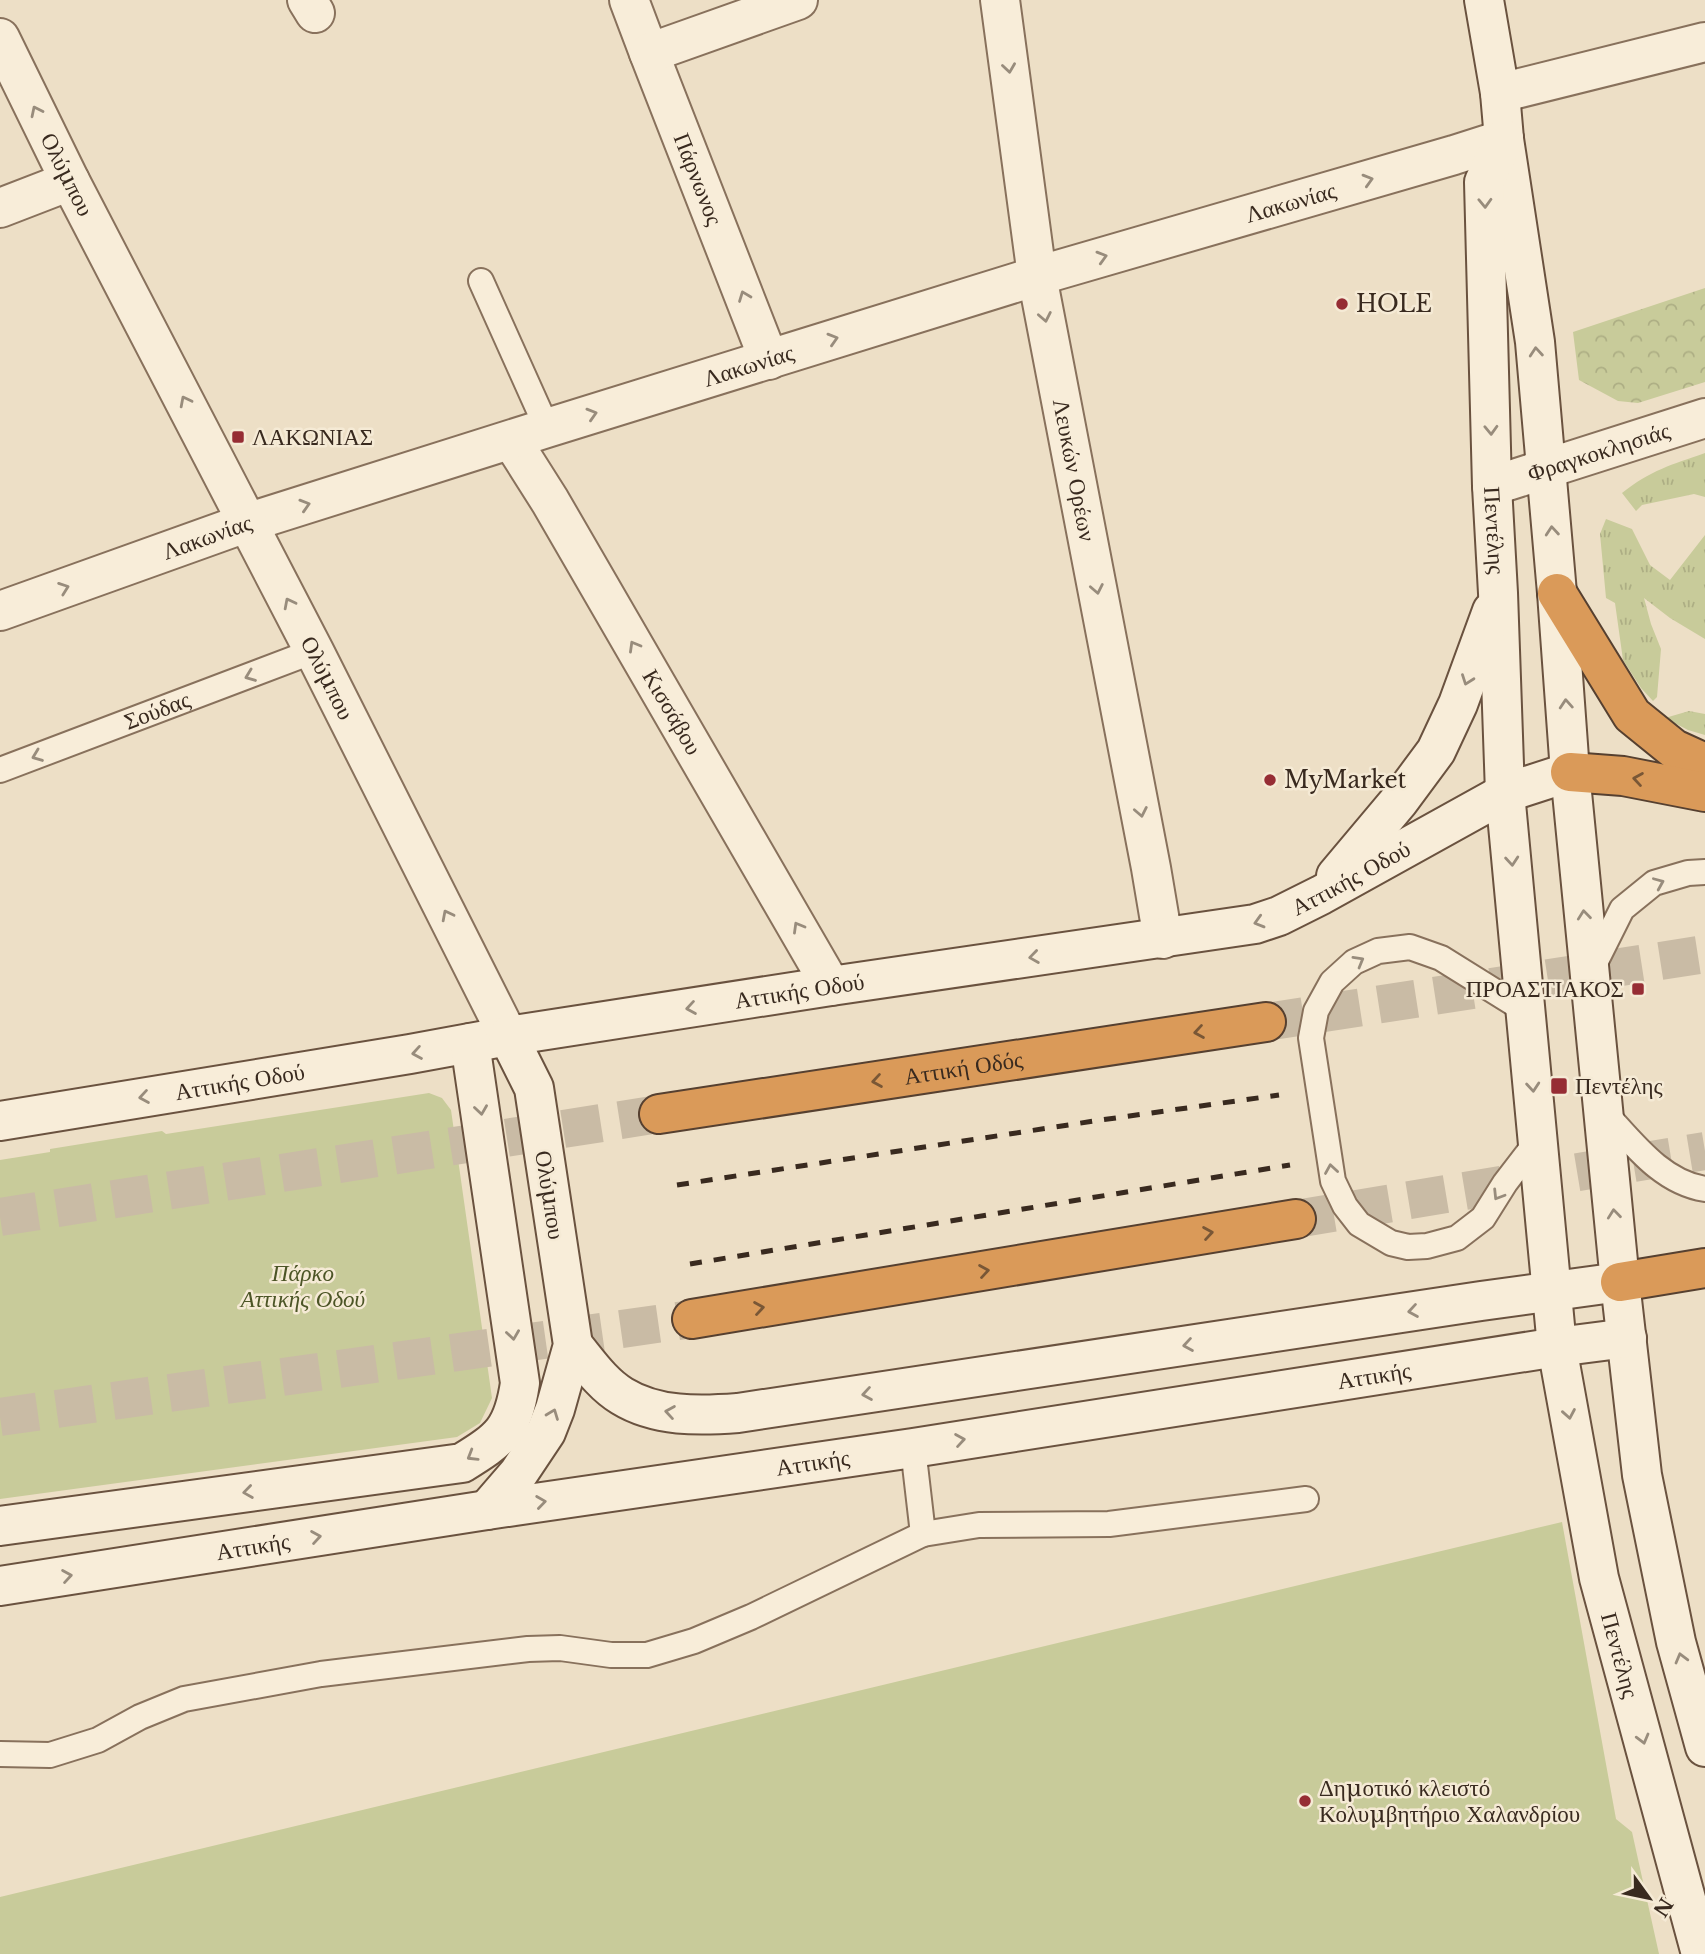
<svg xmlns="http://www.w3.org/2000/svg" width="1705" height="1954" font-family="'Libre Baskerville',serif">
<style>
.grass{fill:url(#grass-tufts)}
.forest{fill:url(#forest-crowns)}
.park{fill:#c8cb9a}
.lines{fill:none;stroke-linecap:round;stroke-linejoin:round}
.motorway-tunnel{stroke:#c9bba5;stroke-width:38;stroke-dasharray:38 19;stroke-linecap:butt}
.service-casing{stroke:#88715c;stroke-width:28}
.minor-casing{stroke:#88715c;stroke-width:42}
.tertiary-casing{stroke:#88715c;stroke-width:42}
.secondary-casing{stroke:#6a523f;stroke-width:42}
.motorway-casing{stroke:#564030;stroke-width:42}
.service{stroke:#f8edd9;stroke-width:24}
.minor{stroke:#f8edd9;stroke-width:38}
.tertiary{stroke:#f8edd9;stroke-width:38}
.secondary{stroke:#f8edd9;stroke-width:38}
.motorway{stroke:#da9a59;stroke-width:38}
.rail{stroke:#392a1f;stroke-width:5;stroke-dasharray:12 12;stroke-linecap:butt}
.oneway{stroke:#988c7c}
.oneway2{stroke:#795736}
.poi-dot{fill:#962d34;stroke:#f5ead5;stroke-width:2.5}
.labels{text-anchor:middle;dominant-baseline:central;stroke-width:5;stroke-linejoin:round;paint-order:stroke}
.street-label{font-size:23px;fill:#392a1f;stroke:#f5ead5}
.poi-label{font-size:23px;fill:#392a1f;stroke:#f5ead5;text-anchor:start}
.park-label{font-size:23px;font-style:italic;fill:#4c5526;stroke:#f5ead5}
</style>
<defs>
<pattern id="grass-tufts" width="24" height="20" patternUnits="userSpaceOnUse" patternTransform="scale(1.75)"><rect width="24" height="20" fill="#c8cb9a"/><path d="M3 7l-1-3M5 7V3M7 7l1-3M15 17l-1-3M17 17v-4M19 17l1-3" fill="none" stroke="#adae84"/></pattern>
<pattern id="forest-crowns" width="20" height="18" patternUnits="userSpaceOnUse" patternTransform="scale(1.75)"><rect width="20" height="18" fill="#c8cb9a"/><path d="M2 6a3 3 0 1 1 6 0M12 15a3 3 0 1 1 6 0" fill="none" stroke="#adae84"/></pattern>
</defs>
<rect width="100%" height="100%" fill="#eddfc6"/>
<path class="grass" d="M1705 453V497L1694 494 1642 505 1636 511 1622 493C1651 470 1671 465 1705 453Z
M1606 519 1632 529 1650 565 1670 580 1705 535V639L1670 618 1644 598 1651 624 1661 649 1657 697 1653 701 1641 688 1623 660 1615 603 1606 598 1600 534Z
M1689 711 1705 714V735L1688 730 1665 718Z"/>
<path class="forest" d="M1705 288V382L1638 403 1618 401 1579 380 1573 332Z"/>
<path class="park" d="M429 1093 442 1098 451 1110 492 1398 480 1423 457 1437 0 1499V1160L50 1152V1149L162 1131 166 1134Z
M1562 1522 1616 1819 1632 1832 1659 1954H0V1897Z"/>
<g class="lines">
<path class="motorway-tunnel" d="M1266 1022 1705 954
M0 1217 659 1114
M1296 1219 1705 1151
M0 1417 692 1319"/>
<g class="service-casing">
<g id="service">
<path d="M481 281 547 428"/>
<path id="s1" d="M0 770 314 651"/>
<path d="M1592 969 1622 909 1654 883 1688 873 1705 872"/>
<path d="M1526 1011 1441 958 1410 947 1378 951 1354 962 1332 982 1316 1011 1311 1038 1333 1181 1345 1206 1359 1224 1391 1243 1408 1247 1427 1246 1457 1238 1483 1218 1505 1183 1538 1140"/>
<path d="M1604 1112C1633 1143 1661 1182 1705 1189"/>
<path d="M913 1448 923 1534"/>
<path d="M0 1754 50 1755 98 1740 140 1717 184 1699 321 1674 528 1649 560 1648 611 1655H647L694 1641 751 1617 923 1534 979 1525 1109 1524 1306 1499"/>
</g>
</g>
<g class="minor-casing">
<g id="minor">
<path d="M307 0 315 13"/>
<path id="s2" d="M629 0 649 53 769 360"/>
<path id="s3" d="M1000 0 1037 276 1151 868 1163 939"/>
<path d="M649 53 798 0"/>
<path d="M1500 93 1705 42"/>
<path d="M0 208 70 181"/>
<path id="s4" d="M512 441 550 501 831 986"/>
<path id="s5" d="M0 611 240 525 547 428 1037 276 1454 155 1504 139"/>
</g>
</g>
<g class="tertiary-casing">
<g id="tertiary">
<path id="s6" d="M0 38 70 181 314 651 508 1036"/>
<path id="s7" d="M1492 486 1705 418"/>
</g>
</g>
<g class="secondary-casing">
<g id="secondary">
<path d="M1484 0 1500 93 1504 139 1535 342 1557 593 1570 772 1620 1282 1642 1475 1676 1642 1705 1747"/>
<path id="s8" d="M1504 139 1484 182 1492 486 1498 593 1505 793 1557 1347 1599 1578 1701 1954"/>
<path d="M1336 876 1399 801 1436 751 1458 704 1492 611"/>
<path id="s9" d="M0 1121 410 1054 508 1036 831 986 1255 924 1279 916 1321 895 1505 793 1570 772"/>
<path d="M573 1345C588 1363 602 1384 622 1396 656 1417 699 1416 738 1413L1481 1301 1620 1282"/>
<path d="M487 1510 518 1474 546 1432 555 1409 573 1345 534 1088 508 1036"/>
<path d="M0 1526 462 1463C501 1439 513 1430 520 1383L470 1043"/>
<path id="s10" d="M0 1586 487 1510 913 1448 1557 1347 1627 1338"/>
</g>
</g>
<g class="motorway-casing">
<g id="motorway">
<path d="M1557 593 1632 715 1674 749 1705 763"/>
<path d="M1570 772 1623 776 1705 792"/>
<path id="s11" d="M659 1114 1266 1022"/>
<path d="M1620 1282 1705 1268"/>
<path d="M692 1319 1296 1219"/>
</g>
</g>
<use href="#service" class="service"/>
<use href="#minor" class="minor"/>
<use href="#tertiary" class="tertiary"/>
<use href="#secondary" class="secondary"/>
<use href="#motorway" class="motorway"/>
<path class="rail" d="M677 1185 1094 1121 1279 1095
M690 1264 1290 1165"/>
</g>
<defs><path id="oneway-chevron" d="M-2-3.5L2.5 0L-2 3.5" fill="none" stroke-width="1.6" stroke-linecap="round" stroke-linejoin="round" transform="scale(1.75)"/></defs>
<g class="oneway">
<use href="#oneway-chevron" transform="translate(1009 68) rotate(82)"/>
<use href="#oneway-chevron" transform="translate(36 111) rotate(-116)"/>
<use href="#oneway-chevron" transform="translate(1368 180) rotate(-16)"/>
<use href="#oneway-chevron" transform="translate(1485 203) rotate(88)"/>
<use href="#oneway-chevron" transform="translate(1102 257) rotate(-16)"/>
<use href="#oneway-chevron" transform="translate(744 296) rotate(-111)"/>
<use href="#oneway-chevron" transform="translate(1045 317) rotate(79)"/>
<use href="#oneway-chevron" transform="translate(833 339) rotate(-17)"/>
<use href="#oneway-chevron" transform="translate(1536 352) rotate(-95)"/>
<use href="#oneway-chevron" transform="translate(185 401) rotate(-117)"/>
<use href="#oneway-chevron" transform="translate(592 414) rotate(-17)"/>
<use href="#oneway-chevron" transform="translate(1491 430) rotate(88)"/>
<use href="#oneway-chevron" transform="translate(305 505) rotate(-17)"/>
<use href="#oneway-chevron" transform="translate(1552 531) rotate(-95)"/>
<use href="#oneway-chevron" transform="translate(64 588) rotate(-20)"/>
<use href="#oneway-chevron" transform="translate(1097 589) rotate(79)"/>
<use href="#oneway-chevron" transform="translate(289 603) rotate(-117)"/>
<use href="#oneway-chevron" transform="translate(634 646) rotate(-120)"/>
<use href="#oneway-chevron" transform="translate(250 676) rotate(159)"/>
<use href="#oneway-chevron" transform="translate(1467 680) rotate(110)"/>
<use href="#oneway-chevron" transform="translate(1566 704) rotate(-94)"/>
<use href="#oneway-chevron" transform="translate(37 756) rotate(159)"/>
<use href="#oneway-chevron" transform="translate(1141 812) rotate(79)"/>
<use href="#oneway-chevron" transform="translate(1512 861) rotate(85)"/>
<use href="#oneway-chevron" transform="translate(1659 883) rotate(-23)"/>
<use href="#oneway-chevron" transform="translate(447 915) rotate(-117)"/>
<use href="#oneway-chevron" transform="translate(1584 915) rotate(-96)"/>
<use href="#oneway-chevron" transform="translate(1259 922) rotate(164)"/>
<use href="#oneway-chevron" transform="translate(798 927) rotate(-120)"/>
<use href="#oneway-chevron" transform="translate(1034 957) rotate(172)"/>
<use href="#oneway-chevron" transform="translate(1359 961) rotate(-30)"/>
<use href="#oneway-chevron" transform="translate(691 1008) rotate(171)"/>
<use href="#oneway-chevron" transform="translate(417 1053) rotate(170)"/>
<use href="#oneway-chevron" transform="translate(1533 1087) rotate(85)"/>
<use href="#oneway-chevron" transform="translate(144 1097) rotate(171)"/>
<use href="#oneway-chevron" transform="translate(481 1110) rotate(82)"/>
<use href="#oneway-chevron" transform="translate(1331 1169) rotate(-99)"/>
<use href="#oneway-chevron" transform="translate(1498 1195) rotate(122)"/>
<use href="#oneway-chevron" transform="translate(1614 1214) rotate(-96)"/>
<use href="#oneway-chevron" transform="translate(1413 1311) rotate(171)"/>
<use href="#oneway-chevron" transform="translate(513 1335) rotate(82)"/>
<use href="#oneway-chevron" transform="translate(1188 1345) rotate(171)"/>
<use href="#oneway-chevron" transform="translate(867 1394) rotate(171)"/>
<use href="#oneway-chevron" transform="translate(670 1412) rotate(-171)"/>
<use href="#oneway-chevron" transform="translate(553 1414) rotate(-69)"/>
<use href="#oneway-chevron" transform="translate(1569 1414) rotate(80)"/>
<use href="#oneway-chevron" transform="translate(960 1440) rotate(-9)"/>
<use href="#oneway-chevron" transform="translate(472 1456) rotate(149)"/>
<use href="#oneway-chevron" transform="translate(248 1492) rotate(172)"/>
<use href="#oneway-chevron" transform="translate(541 1502) rotate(-8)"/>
<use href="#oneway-chevron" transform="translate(316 1537) rotate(-9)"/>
<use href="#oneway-chevron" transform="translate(67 1576) rotate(-9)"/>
<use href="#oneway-chevron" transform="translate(1681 1658) rotate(-105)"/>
<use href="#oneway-chevron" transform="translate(1643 1739) rotate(75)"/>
</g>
<g class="oneway2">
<use href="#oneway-chevron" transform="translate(1638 779) rotate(-171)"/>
<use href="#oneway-chevron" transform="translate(1199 1032) rotate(171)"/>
<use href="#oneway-chevron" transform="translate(877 1081) rotate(171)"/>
<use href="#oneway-chevron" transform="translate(1208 1233) rotate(-9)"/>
<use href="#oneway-chevron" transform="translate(984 1271) rotate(-9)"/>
<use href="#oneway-chevron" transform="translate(759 1308) rotate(-9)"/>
</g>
<g class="poi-dot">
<circle cx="1342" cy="304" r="7"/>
<rect x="231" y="430" width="14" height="14" rx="3.5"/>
<circle cx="1270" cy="780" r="7"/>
<rect x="1631" y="982" width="14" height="14" rx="3.5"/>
<rect x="1550" y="1077" width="18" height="18" rx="3.5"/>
<circle cx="1305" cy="1801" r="7"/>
</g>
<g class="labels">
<g class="street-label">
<text stroke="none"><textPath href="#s6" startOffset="152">Ολύμπου</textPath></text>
<text stroke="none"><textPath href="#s2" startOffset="192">Πάρνωνος</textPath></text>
<text stroke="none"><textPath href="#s5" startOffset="1354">Λακωνίας</textPath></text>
<text stroke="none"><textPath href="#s5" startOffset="788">Λακωνίας</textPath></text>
<text stroke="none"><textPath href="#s7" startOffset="112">Φραγκοκλησιάς</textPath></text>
<text stroke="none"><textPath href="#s3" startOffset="476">Λευκών Ορέων</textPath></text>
<text stroke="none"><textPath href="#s8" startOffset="396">Πεντέλης</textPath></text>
<text stroke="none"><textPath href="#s5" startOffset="220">Λακωνίας</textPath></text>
<text stroke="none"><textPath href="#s6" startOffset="719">Ολύμπου</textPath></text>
<text stroke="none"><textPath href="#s1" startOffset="168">Σούδας</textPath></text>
<text stroke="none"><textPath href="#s4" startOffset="315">Κισσάβου</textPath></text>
<text stroke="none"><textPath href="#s9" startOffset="1377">Αττικής Οδού</textPath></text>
<text stroke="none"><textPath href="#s9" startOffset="810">Αττικής Οδού</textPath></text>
<text stroke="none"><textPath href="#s11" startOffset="308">Αττική Οδός</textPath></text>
<text stroke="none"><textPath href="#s9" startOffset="243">Αττικής Οδού</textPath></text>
<text transform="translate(550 1195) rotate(81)">Ολύμπου</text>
<text stroke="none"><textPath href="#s10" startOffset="1390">Αττικής</textPath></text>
<text stroke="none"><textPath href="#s10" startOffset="822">Αττικής</textPath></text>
<text stroke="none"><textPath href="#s10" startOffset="256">Αττικής</textPath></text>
<text stroke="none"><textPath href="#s8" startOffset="1530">Πεντέλης</textPath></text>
</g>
<g class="poi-label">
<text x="1356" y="304">HOLE</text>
<text x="252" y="437">ΛΑΚΩΝΙΑΣ</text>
<text x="1284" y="780">MyMarket</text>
<text x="1624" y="989" text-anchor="end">ΠΡΟΑΣΤΙΑΚΟΣ</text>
<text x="1575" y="1086">Πεντέλης</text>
<text x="1319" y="1788">Δημοτικό κλειστό<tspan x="1319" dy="26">Κολυμβητήριο Χαλανδρίου</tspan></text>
</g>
<g class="park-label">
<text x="303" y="1273">Πάρκο<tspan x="303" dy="26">Αττικής Οδού</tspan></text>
</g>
</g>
<g transform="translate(1649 1898) rotate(123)" stroke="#f5ead5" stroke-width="5" paint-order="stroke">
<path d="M0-5L12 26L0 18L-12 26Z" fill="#392a1f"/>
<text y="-10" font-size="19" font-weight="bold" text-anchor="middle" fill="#392a1f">N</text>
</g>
</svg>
